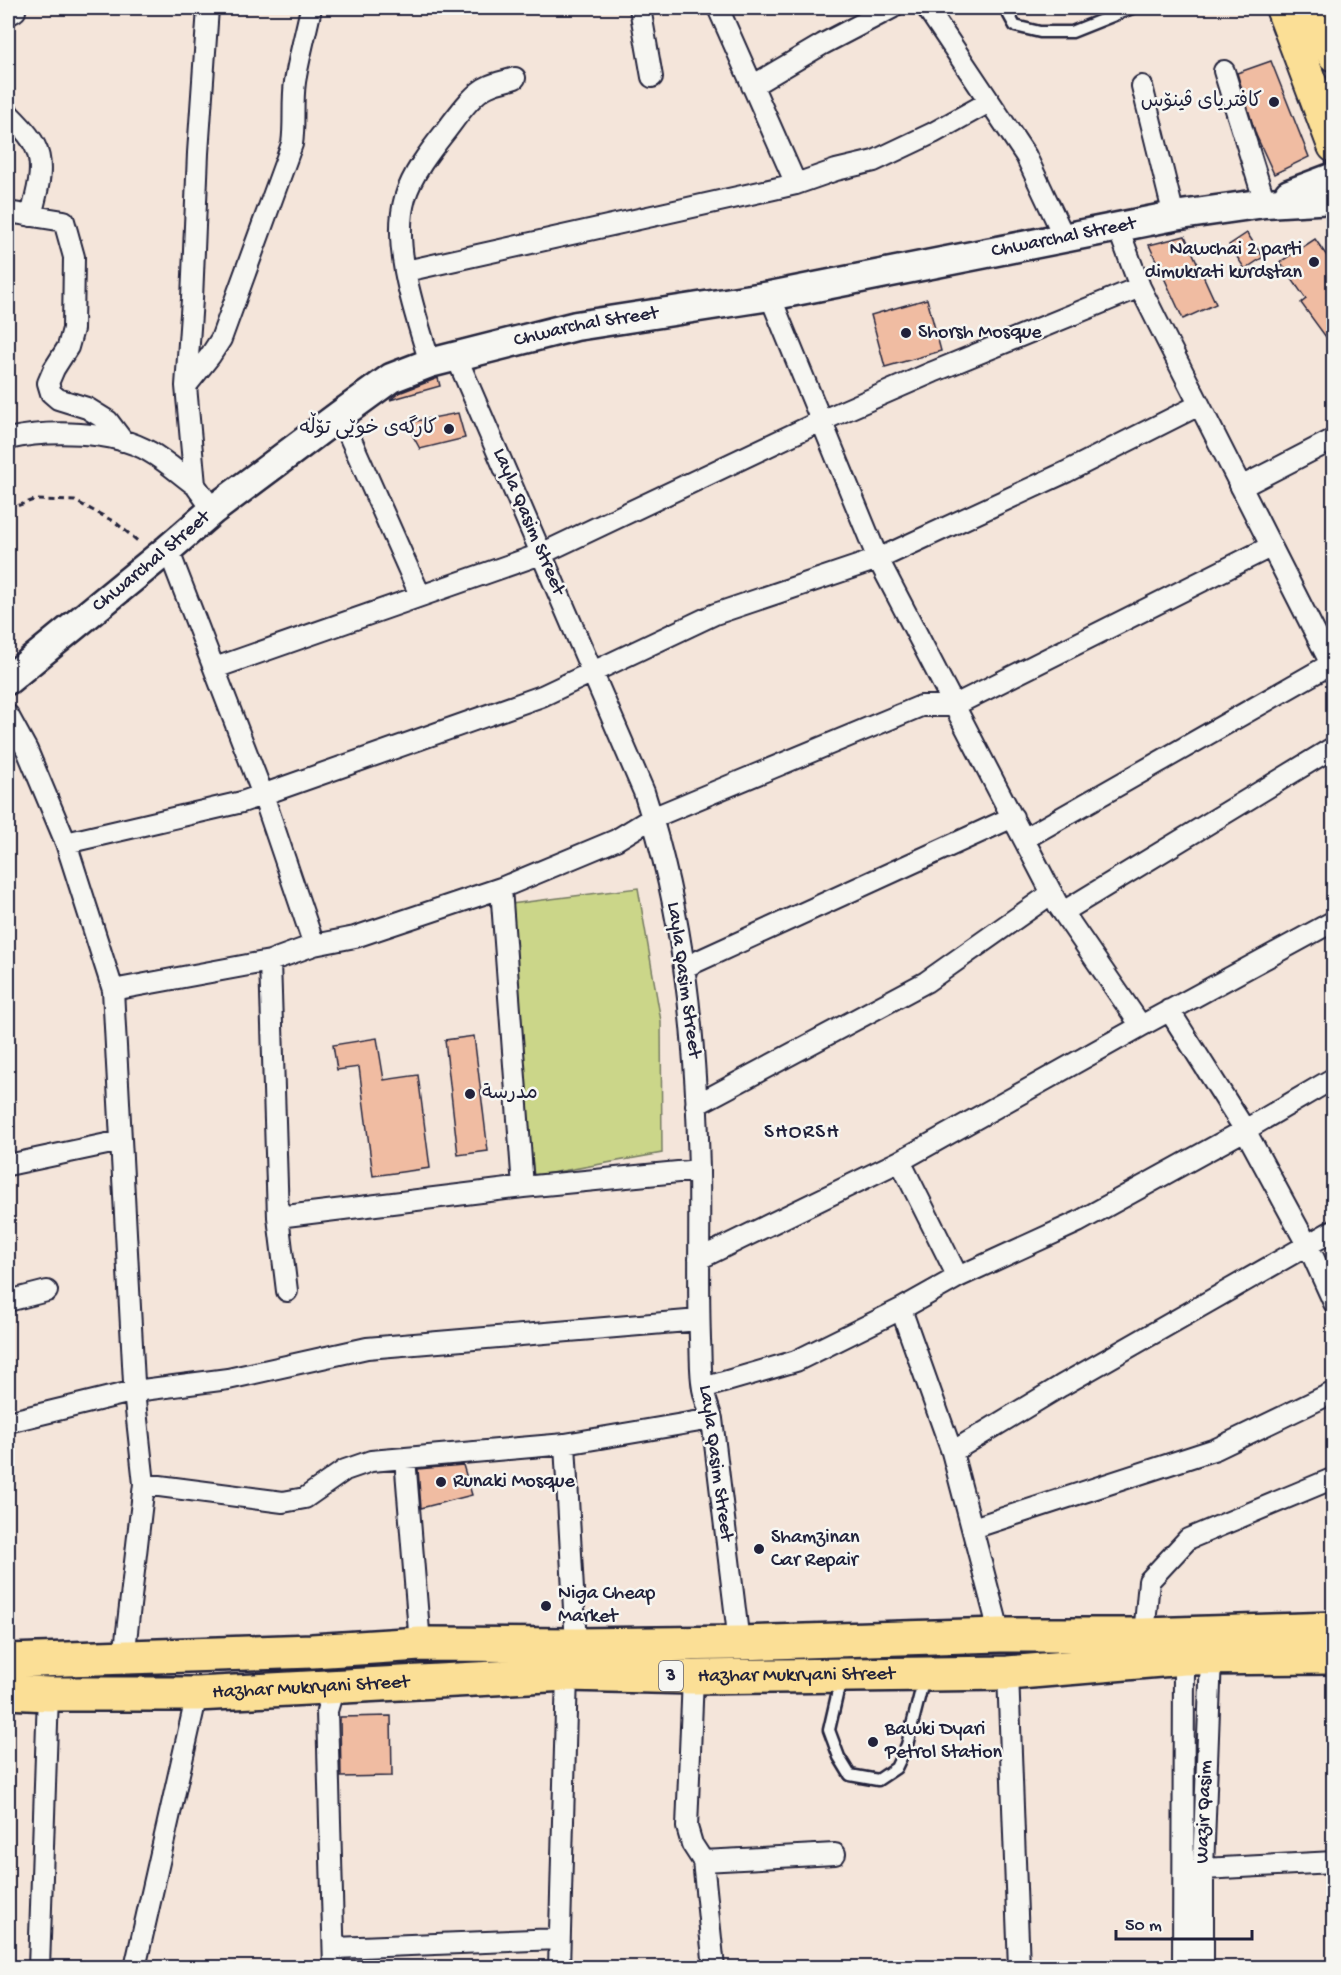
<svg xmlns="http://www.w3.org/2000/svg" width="1341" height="1975" font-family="'Gochi Hand','Playpen Sans Arabic',sans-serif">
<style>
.green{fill:#cbd689;stroke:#767c62;stroke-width:1.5}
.building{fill:#f0bca2;stroke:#22223b;stroke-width:1.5}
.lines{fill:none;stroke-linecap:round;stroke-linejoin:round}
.lane-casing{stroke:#22223b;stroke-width:15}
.street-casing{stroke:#22223b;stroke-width:24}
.secondary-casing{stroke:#22223b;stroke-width:33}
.primary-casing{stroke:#22223b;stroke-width:36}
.highway-casing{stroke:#22223b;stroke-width:38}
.path{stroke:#22223b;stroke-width:3;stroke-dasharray:6 4.5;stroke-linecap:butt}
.lane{stroke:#f6f6f2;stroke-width:10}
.street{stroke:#f6f6f2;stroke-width:20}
.secondary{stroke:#f6f6f2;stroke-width:28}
.primary{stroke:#fbdf96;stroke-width:32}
.highway{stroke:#fbdf96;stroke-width:33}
.poi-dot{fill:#22223b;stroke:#f6f6f2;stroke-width:2}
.labels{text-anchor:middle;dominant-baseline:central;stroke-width:5;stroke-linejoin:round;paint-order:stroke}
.shield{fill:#f6f6f2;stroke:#626272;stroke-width:1.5}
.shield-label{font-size:18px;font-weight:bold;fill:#22223b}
.poi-label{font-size:20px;fill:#22223b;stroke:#f6f6f2;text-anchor:start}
.street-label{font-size:20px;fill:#22223b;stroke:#f6f6f2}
.neighbourhood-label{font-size:21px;letter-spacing:1.5px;fill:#22223b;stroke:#f6f6f2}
</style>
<rect width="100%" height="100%" fill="#f4e5da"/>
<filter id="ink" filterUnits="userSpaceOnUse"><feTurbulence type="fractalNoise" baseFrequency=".0167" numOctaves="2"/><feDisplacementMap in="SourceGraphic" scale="12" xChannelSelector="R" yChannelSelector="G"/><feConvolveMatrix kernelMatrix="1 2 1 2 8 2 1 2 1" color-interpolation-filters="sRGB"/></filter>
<g filter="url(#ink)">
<path class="green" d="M638 888 661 1021 662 1153 534 1176 503 905Z"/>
<path class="building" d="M1271 61 1309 157 1274 174 1256 135 1237 73Z
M1247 233 1263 257 1245 269 1229 245Z
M1185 236 1216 304 1183 319 1149 245Z
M1315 239 1334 266V348L1301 303 1306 299 1280 262Z
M927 299 941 351 885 367 871 315Z
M438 378 440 386 390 400 399 393Z
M458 413 465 438 420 449 406 423Z
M474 1036 488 1151 458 1155 445 1040Z
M377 1038 384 1080 418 1075 430 1168 373 1176 359 1067 337 1070 333 1045Z
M463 1465 472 1495 421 1508 418 1469Z
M391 1716 392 1776 341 1777 340 1717Z"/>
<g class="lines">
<g class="lane-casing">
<path id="lane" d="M1005 8 1015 26 1040 32H1072L1132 8
M841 1678 829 1730 839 1757 850 1775 878 1780 896 1768 907 1745 924 1678"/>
</g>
<g class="street-casing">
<path id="street" d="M208 8 198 153 192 299 186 386 195 485 213 510
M640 8 652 77
M718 8 796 184
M927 8 1026 156 1065 239
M8 15 15 11V8
M1224 71 1265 203
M752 86 823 44 892 8
M1142 86 1174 216
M8 113C17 123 29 133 35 146 46 167 36 195 31 216
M8 212 64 221 74 257 73 329 68 347 54 369 48 383 51 393 58 399 87 408 108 421 123 441
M1118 228 1140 287 1157 321 1334 670
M406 271 796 184 836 170 874 161 933 133 989 102
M770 296 878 559 1058 905 1141 1026
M456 356 644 792C685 918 696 1040 699 1171 700 1227 698 1283 700 1339 701 1355 700 1373 703 1389 705 1399 709 1409 712 1419L739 1643
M430 363C416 316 391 247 405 198 412 174 430 151 445 132 456 118 472 93 489 86 497 82 506 81 515 78
M186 386 210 356 221 339 292 144C295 124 292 103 295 82 299 57 306 32 311 8
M340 415 420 595
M8 439C47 430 114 430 150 452 166 461 180 474 195 485
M1241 487 1334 439
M168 549 263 795 314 945
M215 668 541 554 821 421 933 372 1140 287
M8 715 27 750 66 843 113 990 135 1401 144 1484 124 1658
M1024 839 1331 664
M66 843 242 802 542 696 715 614 878 559 1066 472 1199 405
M501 888 523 1187
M1063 912 1334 747
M270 961 278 1217 287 1291
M685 967 1013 817
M113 990 270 961 314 945 355 937 501 888 616 840 652 818 921 706H953L1270 547
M1169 1010 1245 1130 1311 1252 1334 1303
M696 1105 926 982 1052 893
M900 1161 958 1277
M8 1165 121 1141
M278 1217 523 1187 699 1170
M699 1259 900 1161 1141 1026 1334 921
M8 1301 47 1291
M901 1309 952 1452 1000 1635
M703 1388 796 1361 901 1309 958 1277 1078 1222 1245 1130 1334 1078
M8 1422 135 1391 228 1379 367 1348 699 1320
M565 1444 576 1645
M952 1452 1061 1386 1334 1230
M405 1458 420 1644
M144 1484 283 1502 305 1498 345 1470 371 1461 565 1444 712 1419
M973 1528 1216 1449 1334 1392
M1144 1635 1149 1581 1188 1539 1334 1478
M1008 1673 1019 1968
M693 1677 687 1827 692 1844 703 1861 714 1968
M334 1687 327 1711 334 1968
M703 1861 835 1854
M1203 1869 1334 1862
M335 1948 558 1939
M39 1968 48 1694
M135 1968 197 1694
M559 1968 567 1674
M1183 1968 1184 1658
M1203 1968V1869L1211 1657"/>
</g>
<g class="secondary-casing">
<g id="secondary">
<path d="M1289 194 1334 177"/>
<path id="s1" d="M8 680 168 549 213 510 340 415 391 378 430 363 576 326 770 296 1174 216 1265 203 1334 199"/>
</g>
</g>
<g class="primary-casing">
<path id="primary" d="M1282 8 1334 146
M1315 8 1334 55"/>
</g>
<g class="highway-casing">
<g id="highway">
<path d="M8 1661 312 1651 420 1644 576 1645 739 1643 1000 1635H1144L1334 1629"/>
<path id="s2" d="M8 1692 48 1694H197L567 1674 693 1677 1008 1673 1184 1658 1334 1657"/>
</g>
</g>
<path class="path" d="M8 509 34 500 75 501 115 522 140 543"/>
<use href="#lane" class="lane"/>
<use href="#street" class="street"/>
<use href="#secondary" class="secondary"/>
<use href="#primary" class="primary"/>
<use href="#highway" class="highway"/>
</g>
</g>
<g class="poi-dot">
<circle cx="1274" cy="102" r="6"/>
<circle cx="1314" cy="262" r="6"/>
<circle cx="906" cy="333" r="6"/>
<circle cx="449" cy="429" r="6"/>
<circle cx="470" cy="1094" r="6"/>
<circle cx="441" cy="1482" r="6"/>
<circle cx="759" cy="1549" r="6"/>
<circle cx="546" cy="1606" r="6"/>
<circle cx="873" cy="1742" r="6"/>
</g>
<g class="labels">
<rect class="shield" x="659" y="1661" width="24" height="30" rx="4.5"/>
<g class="shield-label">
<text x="671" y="1676">3</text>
</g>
<g class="poi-label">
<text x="1262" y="102" text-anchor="end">کافتریای ڤینۆس</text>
<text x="1302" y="250" text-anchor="end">Nawchai 2 parti<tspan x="1302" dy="23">dimukrati kurdstan</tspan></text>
<text x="918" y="333">Shorsh Mosque</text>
<text x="437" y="429" text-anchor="end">کارگەی خوێی تۆڵە</text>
<text x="482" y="1094">مدرسة</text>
<text x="453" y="1482">Runaki Mosque</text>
<text x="771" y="1538">Shamzinan<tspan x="771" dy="23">Car Repair</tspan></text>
<text x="558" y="1594">Niga Cheap<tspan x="558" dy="23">Market</tspan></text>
<text x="885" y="1730">Bawki Dyari<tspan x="885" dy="23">Petrol Station</tspan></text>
</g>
<g class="street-label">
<text stroke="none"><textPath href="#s1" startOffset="1176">Chwarchal Street</textPath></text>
<text stroke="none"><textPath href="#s1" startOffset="690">Chwarchal Street</textPath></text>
<text transform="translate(528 522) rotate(67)">Layla Qasim Street</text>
<text stroke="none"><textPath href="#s1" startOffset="186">Chwarchal Street</textPath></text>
<text transform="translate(683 980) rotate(82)">Layla Qasim Street</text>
<text transform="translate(715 1463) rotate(82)">Layla Qasim Street</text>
<text stroke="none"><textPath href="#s2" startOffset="789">Hazhar Mukryani Street</textPath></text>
<text stroke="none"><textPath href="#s2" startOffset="303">Hazhar Mukryani Street</textPath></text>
<text transform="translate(1205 1812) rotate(-88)">Wazir Qasim</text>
</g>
<g class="neighbourhood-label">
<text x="802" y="1133">SHORSH</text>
</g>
</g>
<rect width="1341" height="1975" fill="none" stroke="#f6f6f2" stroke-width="30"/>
<rect x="15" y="15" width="1311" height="1945" fill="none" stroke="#22223b" stroke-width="2" filter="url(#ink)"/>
<path d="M1116 1930v9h136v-9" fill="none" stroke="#22223b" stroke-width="3"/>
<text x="1125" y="1930" font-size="18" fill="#22223b" stroke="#f6f6f2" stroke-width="4.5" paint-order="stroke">50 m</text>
</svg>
